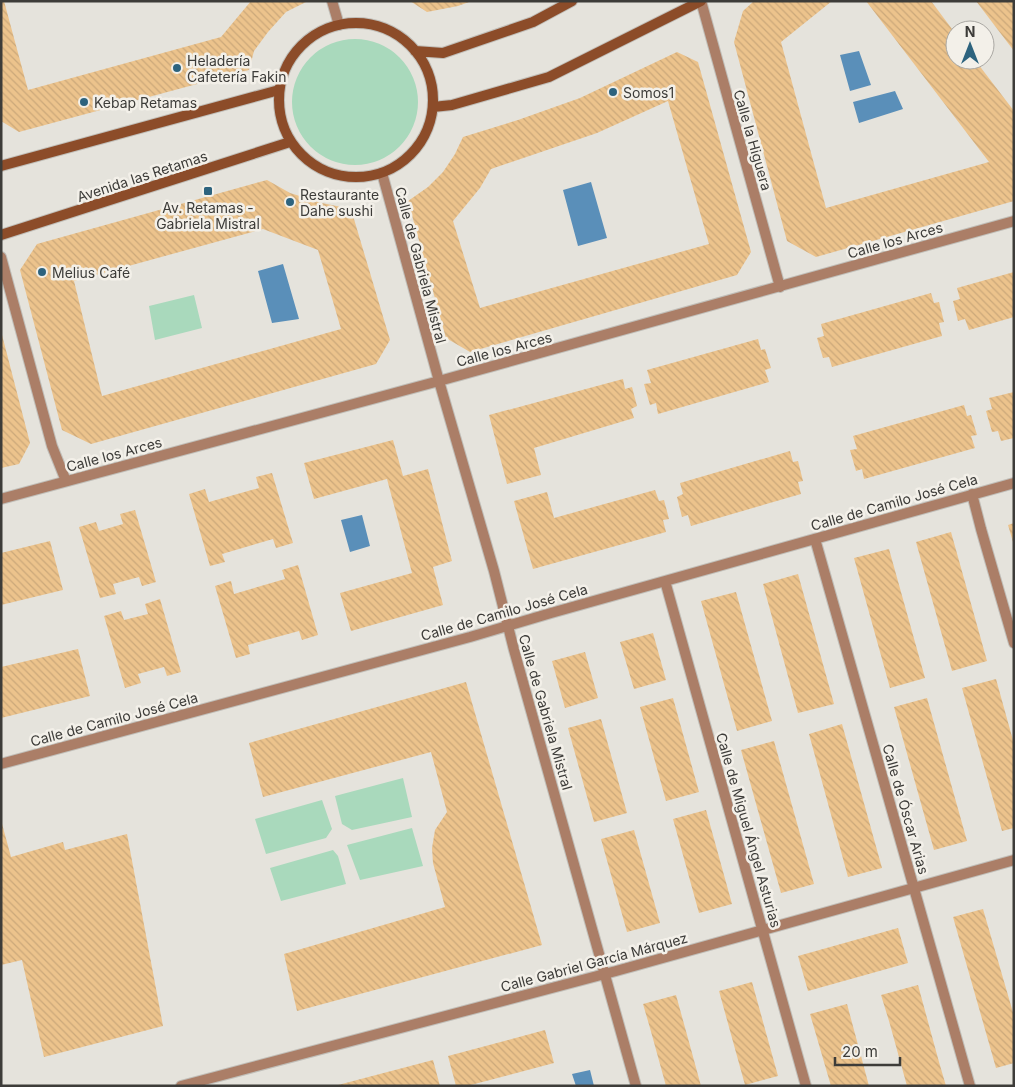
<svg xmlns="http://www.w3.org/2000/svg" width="1015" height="1087" font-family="Inter,sans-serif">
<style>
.green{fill:#a9d9bc}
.water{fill:#5a8fb9}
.building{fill:url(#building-back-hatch);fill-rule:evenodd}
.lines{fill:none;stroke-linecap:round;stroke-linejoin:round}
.street-casing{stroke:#c0beb8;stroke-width:12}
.secondary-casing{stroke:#c0beb8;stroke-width:12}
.street{stroke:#ab7e67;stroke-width:10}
.secondary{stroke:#8c4c29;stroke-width:10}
.poi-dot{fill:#2d637e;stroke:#f3f0e9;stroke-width:2}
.labels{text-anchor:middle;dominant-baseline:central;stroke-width:5;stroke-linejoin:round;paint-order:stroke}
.poi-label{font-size:14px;fill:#3d3c39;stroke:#f3f0e9;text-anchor:start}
.street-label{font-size:14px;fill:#3d3c39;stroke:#f3f0e9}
</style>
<defs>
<pattern id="building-back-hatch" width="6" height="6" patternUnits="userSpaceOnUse" patternTransform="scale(1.25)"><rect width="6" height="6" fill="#ecc38c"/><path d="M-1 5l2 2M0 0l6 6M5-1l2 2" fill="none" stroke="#cba87a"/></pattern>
</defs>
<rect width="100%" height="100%" fill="#e5e3dc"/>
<path class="green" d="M292 102a63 63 0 1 1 126 0a63 63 0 1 1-126 0Z
M194 295 202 328 155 340 149 306Z
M403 778 412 817 352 830 342 824 335 796Z
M322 800 332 829 326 838 266 854 255 819Z
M412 828 423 866 360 880 347 845Z
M333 850 338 856 346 884 281 901 270 868Z"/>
<path class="water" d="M859 51 871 85 850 91 840 55Z
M895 91 903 109 859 123 853 102Z
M591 182 607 238 578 246 563 190Z
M283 264 299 319 272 323 258 271Z
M362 515 370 546 350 552 341 520Z
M590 1070 594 1086H576L572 1074Z"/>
<path class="building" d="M1 1H4L28 90 221 37 251 1H308L286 12 268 32 254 51 249 70 19 132 1 121Z
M410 1H469V2L458 6 427 12Z
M754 1H832L781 42 826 208 989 162 866 1H931L955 33V60H975L1014 111V201L816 257 787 241 734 42 743 11Z
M976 1H1014V51Z
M677 52 698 62 751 252 737 275 470 352 446 338 408 201 428 187 443 172 455 154 463 137 518 120 580 98ZM668 101 709 244 480 308 453 221 480 188 491 169 597 133Z
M267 180 290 193 322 203 351 209 390 340 376 364 91 444 62 430 20 270 37 244ZM263 229 318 250 341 329 102 396 74 281Z
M1014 272V317L969 330 965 319 958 321 953 301 960 299 957 288Z
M931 293 934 303 939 302 944 322 939 323 942 336 832 367 829 357 823 358 817 338 824 336 821 324Z
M1 331 30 443 19 464 1 468Z
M758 339 761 350 765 349 771 368 765 370 769 382 658 414 656 403 650 405 644 384 651 383 647 370Z
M623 379 625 389 632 387 637 406 631 409 634 418 534 448 541 475 507 484 489 415Z
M1014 392V438L1001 441 998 431 992 432 986 411 992 409 989 398Z
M964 405 967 416 971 415 977 435 971 436 975 448 864 479 862 469 856 471 850 450 857 449 853 436Z
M393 440 403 476 428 469 452 561 433 567 443 605 351 631 340 593 412 573 387 479 314 499 304 463Z
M790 451 793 462 798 461 803 481 798 482 801 494 691 526 688 515 682 517 677 497 683 494 680 483Z
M272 473 293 543 276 548 273 539 222 554 225 562 210 566 189 494 205 489 209 502 259 488 256 477Z
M655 490 659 501 664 500 669 519 663 520 666 532 533 569 514 501 547 492 554 518Z
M135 510 156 582 142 586 139 577 113 584 116 594 100 598 79 527 96 522 99 531 123 524 120 514Z
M1014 523V542H1013L1008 525Z
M951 532 987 661 952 671 916 542Z
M50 541 63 590 1 605V553Z
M889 549 925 678 890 688 854 558Z
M298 565 318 635 302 640 299 631 248 645 250 654 236 658 215 586 231 581 234 594 285 579 282 570Z
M798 574 834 704 798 713 763 584Z
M736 592 772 721 737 731 701 601Z
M160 599 181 672 167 676 164 667 138 674 141 683 125 688 104 616 121 611 124 620 148 614 145 604Z
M653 633 666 680 634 689 620 642Z
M78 649 90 696 1 718V667Z
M585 652 598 698 565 708 552 661Z
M996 679 1014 744V828L1002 831 962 688Z
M466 682 542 945 297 1011 284 954 445 907 433 863 432 848 435 830 447 812 431 752 263 797 249 743Z
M673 698 699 792 666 801 640 707Z
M927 698 967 841 934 850 894 707Z
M601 719 627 813 594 822 568 728Z
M842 724 882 868 848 877 809 734Z
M774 741 814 884 781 893 741 750Z
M706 810 732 904 699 913 673 819Z
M1 820 11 857 63 842 65 850 127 834 163 1026 44 1057 22 960 1 965Z
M634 830 660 923 627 932 601 839Z
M983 909 1014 1016V1063L996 1068 953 917Z
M898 928 908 963 808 991 798 956Z
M752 982 778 1076 745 1085 719 991Z
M918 985 939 1062 946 1086H907L889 1021 881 995Z
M676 995 689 1042 701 1086H666L650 1028 643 1004Z
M847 1004 861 1056 869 1086H831L810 1014Z
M545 1030 554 1063 467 1086H456L448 1056Z
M433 1060 440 1086H338V1085Z"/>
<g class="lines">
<g class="street-casing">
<path id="street" d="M332 1 339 25
M701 1 780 287
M382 173 439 381 494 571 514 650 636 1086
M1 257 52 446 66 481
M972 494 981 529 1014 643
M1 499 439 381 1014 221
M815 539 970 1086
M665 581 806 1086
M1 764 470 637 551 613 1014 483
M181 1086 616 971 1014 860"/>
</g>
<g class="secondary-casing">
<path id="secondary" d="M279 100a77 77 0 1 1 154 0a77 77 0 1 1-154 0Z
M415 51 443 53 533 22 572 1
M433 107 452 105 549 77 701 1
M1 166 279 90
M1 235 290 142"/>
</g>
<use href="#street" class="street"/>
<use href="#secondary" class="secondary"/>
</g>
<g class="poi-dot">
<circle cx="177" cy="68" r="5"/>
<circle cx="613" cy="92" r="5"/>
<circle cx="84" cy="102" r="5"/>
<rect x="203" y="186" width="10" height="10" rx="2.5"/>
<circle cx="290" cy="202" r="5"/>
<circle cx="42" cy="272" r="5"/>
</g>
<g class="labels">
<g class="poi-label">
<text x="187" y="60">Heladería<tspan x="187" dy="16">Cafetería Fakin</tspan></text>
<text x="623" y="92">Somos1</text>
<text x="94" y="102">Kebap Retamas</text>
<text x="300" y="194">Restaurante<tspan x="300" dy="16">Dahe sushi</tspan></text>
<text x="208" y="207" text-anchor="middle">Av. Retamas -<tspan x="208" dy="16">Gabriela Mistral</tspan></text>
<text x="52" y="272">Melius Café</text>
</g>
<g class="street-label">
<text transform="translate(753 140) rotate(74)">Calle la Higuera</text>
<text transform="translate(142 176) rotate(-18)">Avenida las Retamas</text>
<text transform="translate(895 240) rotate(-16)">Calle los Arces</text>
<text transform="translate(421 265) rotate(75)">Calle de Gabriela Mistral</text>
<text transform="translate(504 349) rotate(-15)">Calle los Arces</text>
<text transform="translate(114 454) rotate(-15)">Calle los Arces</text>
<text transform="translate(894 502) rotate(-16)">Calle de Camilo José Cela</text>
<text transform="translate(504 612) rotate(-16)">Calle de Camilo José Cela</text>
<text transform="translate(546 712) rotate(74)">Calle de Gabriela Mistral</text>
<text transform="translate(114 719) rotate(-15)">Calle de Camilo José Cela</text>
<text transform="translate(906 809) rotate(74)">Calle de Óscar Arias</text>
<text transform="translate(749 830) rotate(74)">Calle de Miguel Ángel Asturias</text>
<text transform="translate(594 962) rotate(-15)">Calle Gabriel García Márquez</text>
</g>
</g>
<rect width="1015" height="1087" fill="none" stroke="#3d3c39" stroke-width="5"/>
<g transform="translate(970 45)"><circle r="24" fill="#f3f0e9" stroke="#aaa8a3"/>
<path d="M0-4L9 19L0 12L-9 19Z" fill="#2d637e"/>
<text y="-8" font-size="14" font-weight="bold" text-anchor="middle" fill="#3d3c39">N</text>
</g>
<path d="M835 1057v8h65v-8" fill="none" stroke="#3d3c39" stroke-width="2.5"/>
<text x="842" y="1057" font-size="15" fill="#3d3c39" stroke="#f3f0e9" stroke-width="4" paint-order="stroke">20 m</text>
</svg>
